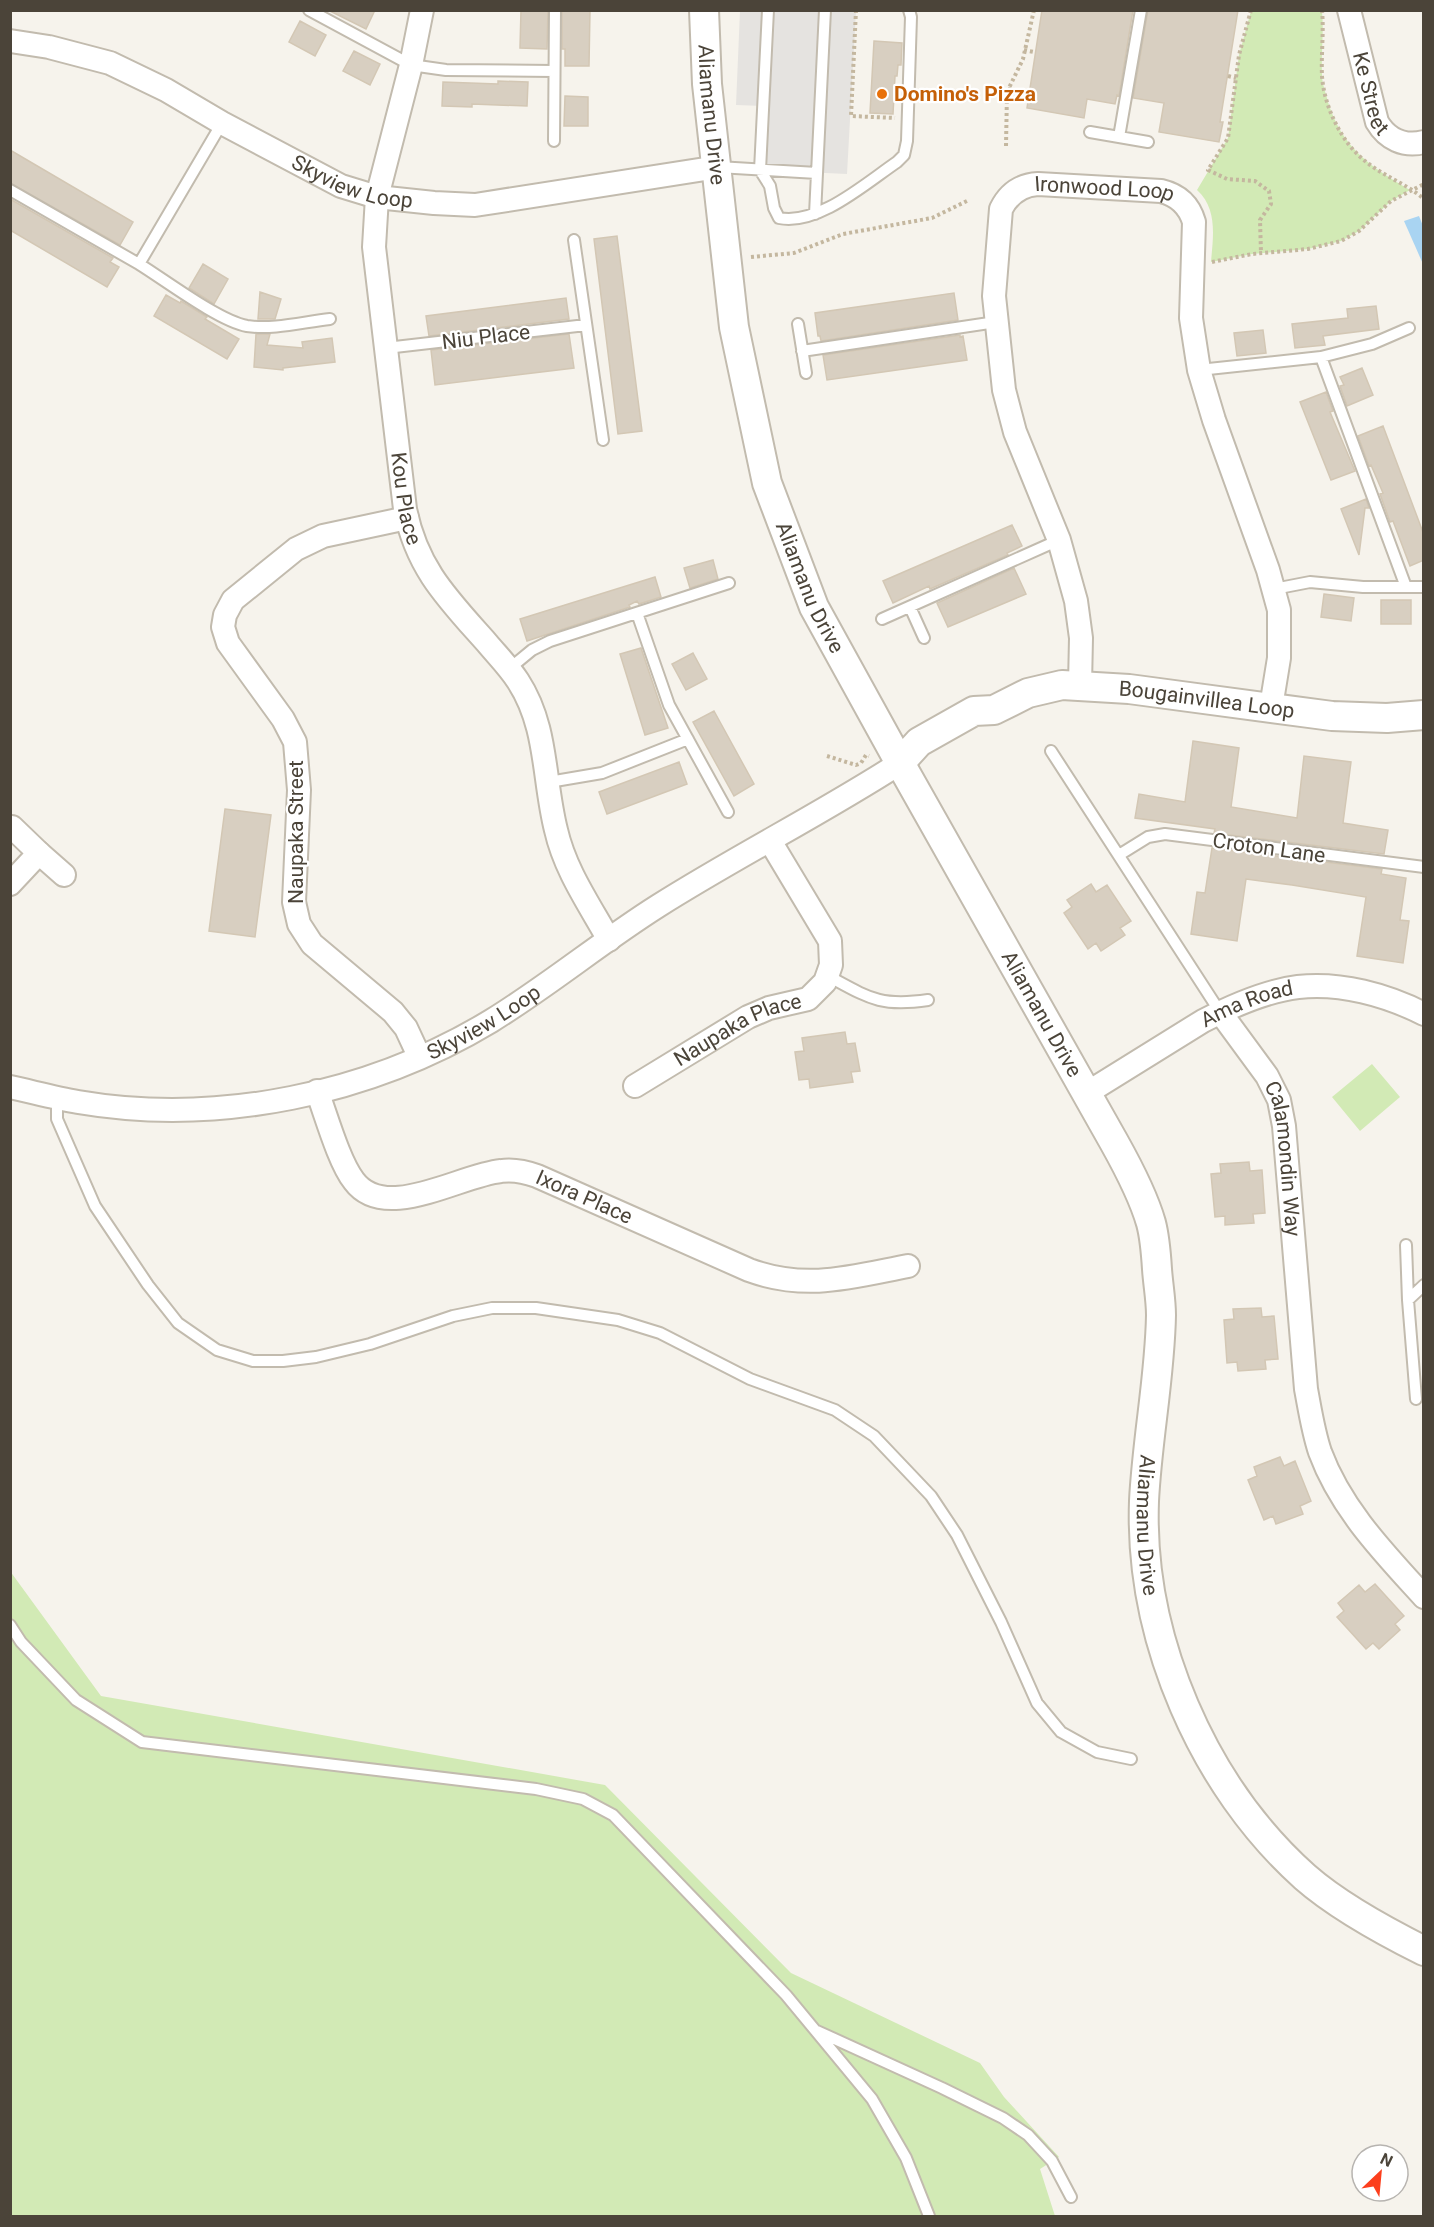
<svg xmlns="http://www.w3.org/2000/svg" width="1434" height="2227" font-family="Roboto,sans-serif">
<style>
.green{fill:#d2eab5}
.parking{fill:#e5e3e0}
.water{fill:#a9d4f2}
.building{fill:#d8cfc1;stroke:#d3c7b4;stroke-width:1.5}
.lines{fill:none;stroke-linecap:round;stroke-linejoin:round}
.service-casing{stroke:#c2bbae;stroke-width:14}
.minor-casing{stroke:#c2bbae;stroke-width:26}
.tertiary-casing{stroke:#c2bbae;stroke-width:32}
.path{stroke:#c4b79f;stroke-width:4;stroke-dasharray:3 3;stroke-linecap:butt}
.service{stroke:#fff;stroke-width:10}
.minor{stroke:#fff;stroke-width:22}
.tertiary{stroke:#fff;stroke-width:28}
.food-dot{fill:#e8710a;stroke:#fff;stroke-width:2}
.labels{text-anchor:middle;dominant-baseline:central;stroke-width:4.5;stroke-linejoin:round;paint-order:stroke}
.street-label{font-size:21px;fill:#4b4439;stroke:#fff}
.food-label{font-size:21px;font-weight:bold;fill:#c56008;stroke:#fff;text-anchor:start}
</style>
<rect width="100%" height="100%" fill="#f6f3ec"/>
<path class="green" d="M1251 11H1322C1324 32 1321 54 1322 75 1322 84 1326 93 1328 102 1342 148 1371 167 1410 190L1391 201 1359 231 1341 241 1308 249 1252 254 1211 262C1213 237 1218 209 1197 190L1228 138 1239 55Z
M1372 1064 1400 1097 1360 1131 1332 1097Z
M10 1571 101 1696 605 1785 791 1973 980 2063 1004 2097 1059 2157 1040 2169 1055 2216H11Z"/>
<path class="parking" d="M740 11H856L847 174 760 170 763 106 736 105Z"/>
<path class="water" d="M1419 216 1423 226V264L1404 221Z"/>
<path class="building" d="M328 10H375L366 29Z
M521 10H548L547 49 520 48Z
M562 10H590L589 66H565V49H562Z
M1042 10H1133L1119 96 1117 95 1115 104 1087 99 1084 118 1027 108Z
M1148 10H1238L1220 122H1223L1219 142 1159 132 1164 103 1133 98Z
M300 21 326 35 315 56 289 42Z
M874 41 902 43 901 65H898L897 76H895L893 114 870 113Z
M354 51 380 64 370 85 343 71Z
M498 81 528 82 527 106 472 104V107L442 106 443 82 498 84Z
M565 96 588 97V126H564Z
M10 150 133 222 120 245 10 183Z
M10 199 113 258 110 262 119 267 107 287 10 230Z
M617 236 642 431 618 434 594 239Z
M203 264 228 279 214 304 189 288Z
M260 292 281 299 275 319H258Z
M954 293 958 320 821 341 820 336H818L815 313Z
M166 295 180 303 181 301 207 317 205 319 239 339 227 359 154 316Z
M566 298 569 319 429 336 426 316Z
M1376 306 1379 329 1323 336 1325 345 1295 348 1292 324 1348 318 1347 309Z
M1263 330 1266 353 1237 356 1234 333Z
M256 334H270L267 345 303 348 302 342 332 338 335 362 283 368V370L254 367Z
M569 334 574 368 435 385 431 350Z
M960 335V337L963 336 967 360 827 380 823 355Z
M1362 368 1373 395 1347 406 1340 386 1344 385 1340 377Z
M1326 392 1333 411 1330 412 1355 471 1331 480 1300 402Z
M1383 426 1424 535V560L1410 566 1393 521 1390 522 1380 494 1383 493 1371 465 1369 466 1358 436Z
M1366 499 1369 508H1365L1359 555 1341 509Z
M1012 525 1022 546 1007 553 1008 555 930 589 929 586 893 603 883 581Z
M713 560 718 579 690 588 684 568Z
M1014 568 1026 594 948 627 937 603Z
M655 577 661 597 639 604 637 601 629 605 630 607 527 641 520 619Z
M1324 594 1354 598 1351 621 1321 617Z
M1381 600H1411V624H1381Z
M641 648 668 728 645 735 620 654Z
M693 653 707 679 686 690 672 664Z
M714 711 754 784 734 796 693 722Z
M1193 741 1239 748 1231 807 1297 818 1304 756 1351 762 1343 823 1388 830 1384 854 1214 833 1215 829 1135 818 1139 794 1185 802Z
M679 762 687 784 607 814 599 792Z
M225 809 271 815 255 937 209 931Z
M1212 848 1382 869 1381 874 1406 878 1400 920 1409 921 1403 963 1357 956 1366 897 1292 885 1246 879 1237 941 1191 934 1197 892 1205 893Z
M1091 884 1096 892 1107 885 1131 921 1120 928 1125 935 1101 951 1096 943 1088 949 1064 913 1072 907 1067 900Z
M845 1032 847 1044 855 1043 860 1071 851 1072 853 1082 810 1088 809 1079 799 1080 795 1052 804 1051 802 1038Z
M1249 1162 1250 1171 1262 1170 1265 1213 1253 1214 1254 1223 1225 1225V1216L1215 1217 1211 1174 1221 1173 1220 1164Z
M1261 1308 1262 1317 1274 1316 1278 1359 1265 1360 1266 1369 1238 1371 1237 1362 1227 1363 1224 1320 1234 1319 1233 1309Z
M1280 1457 1284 1466 1295 1461 1311 1501 1300 1506 1303 1514 1276 1524 1273 1516 1264 1520 1248 1480 1257 1476 1254 1467Z
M1375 1584 1404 1616 1395 1624 1400 1630 1379 1649 1373 1643 1366 1649 1337 1617 1344 1611 1338 1603 1359 1585 1365 1592Z"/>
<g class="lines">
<g class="service-casing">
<path id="service" d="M309 10 411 65 446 70 554 71
M768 10 760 170 770 186 774 208 779 218C818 226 866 183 897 162L904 155 907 141 911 17 909 10
M1090 132 1148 142
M1119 137 1141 10
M554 141 555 10
M718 167 817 173
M10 190 139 264 222 123
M815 214 825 10
M574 240 603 440
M139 264C165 280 219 321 247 326 273 330 303 322 330 319
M798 324 806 373
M386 348 586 325
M802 351 996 322
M1321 357 1406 587
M1199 370 1321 357 1372 344 1409 328
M1274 589 1310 582 1363 587H1424
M910 607 924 638
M637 613 669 705 728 812
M882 619 1059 540
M509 669 532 650 550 641 729 583
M1051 751 1220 1012
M549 782 602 773 688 739
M1119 855 1148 837 1165 834 1424 867
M828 976C869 998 880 1007 928 1000
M57 1098V1119L95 1206 148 1285 178 1323 217 1350 253 1361H283L316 1357 370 1344 453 1316 492 1308H536L618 1320 660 1333 750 1379 835 1410 874 1436 931 1496 957 1535 1001 1622 1037 1703 1061 1732 1097 1752 1131 1759
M1406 1245 1408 1300 1416 1399
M1408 1300 1424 1285
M10 1625 21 1642 76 1700 142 1742 536 1789 583 1799 613 1815 786 1995 872 2099 906 2158 929 2216
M817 2031 942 2088 1003 2118 1028 2135 1052 2161 1071 2197"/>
</g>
<g class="minor-casing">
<g id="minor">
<path id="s1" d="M422 10 411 65 377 197 374 247 405 509C417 569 448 599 487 643 497 655 509 667 518 681 548 727 543 779 556 830 565 870 589 904 609 940"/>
<path id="s2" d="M1349 10 1377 122C1387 139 1404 147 1424 142"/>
<path id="s3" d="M10 41 49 47 110 63 166 90 222 123 341 186 377 197 434 203 475 205 718 167"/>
<path d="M407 518 323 536 296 549 233 600 225 615 223 627 228 643 283 719 295 742 299 790 294 902 299 924 312 944 393 1012 406 1028 419 1056"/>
<path id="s4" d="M1080 685 1081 638 1076 601 1059 540 1015 432 1004 390 994 296 1001 209C1009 193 1021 185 1038 184L1161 191C1178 195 1189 205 1194 222L1191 318 1199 370 1214 420 1268 570 1279 610V658L1271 707"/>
<path d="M12 827 39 853"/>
<path d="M10 884 39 853 64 875"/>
<path id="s5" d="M1220 1012 1267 1076 1279 1100 1284 1126 1306 1389C1310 1410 1313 1431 1320 1452 1341 1509 1384 1553 1424 1597"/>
<path id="s6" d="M635 1086 748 1017 769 1008 808 999 825 982 831 965 830 941 770 841"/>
<path id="s7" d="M10 1087C33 1092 55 1098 78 1102 218 1126 370 1094 491 1021 548 986 601 942 658 906 737 856 821 814 900 763"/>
<path id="s8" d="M317 1091C326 1115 339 1162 354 1181 385 1223 460 1175 501 1171 514 1169 526 1172 537 1176L749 1270C806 1291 851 1277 908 1266"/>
<path id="s9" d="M1087 1093 1203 1021C1232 1006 1265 991 1298 987 1340 982 1387 995 1424 1014"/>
</g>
</g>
<g class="tertiary-casing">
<g id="tertiary">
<path id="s10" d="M704 10 707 84 734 327 767 483 814 607 900 763 1114 1142C1128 1167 1143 1195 1151 1223 1155 1238 1156 1253 1157 1269 1158 1284 1161 1300 1161 1315 1160 1377 1147 1439 1144 1501 1139 1638 1203 1786 1305 1877 1338 1906 1384 1931 1424 1951"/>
<path id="s11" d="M900 763 919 742 974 711 994 710 1028 693 1062 685 1129 689 1332 716 1387 718 1424 715"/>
</g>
</g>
<path class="path" d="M856 10 851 116 895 118
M1251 10 1239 55 1228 138 1208 170 1227 179 1255 181 1269 191 1271 204 1260 220 1261 253
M1322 10C1324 32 1321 54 1322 76 1324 106 1341 142 1365 161 1383 176 1407 184 1424 199
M1024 50 1034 52
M1228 76 1236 78
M1008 89 1029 93
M1006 146 1007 92 1023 59 1034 10
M751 257 794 253 843 234 932 218 969 200
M1212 262 1252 254 1308 249 1341 241 1359 231 1391 201 1424 184
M827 756 856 765 861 763 866 755 869 756"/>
<use href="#service" class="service"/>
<use href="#minor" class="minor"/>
<use href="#tertiary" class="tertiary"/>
</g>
<circle class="food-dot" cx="882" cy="94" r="6"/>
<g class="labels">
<g class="street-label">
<text stroke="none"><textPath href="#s2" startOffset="86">Ke Street</textPath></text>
<text stroke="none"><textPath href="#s10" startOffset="105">Aliamanu Drive</textPath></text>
<text stroke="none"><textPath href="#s3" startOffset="374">Skyview Loop</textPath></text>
<text stroke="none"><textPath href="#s4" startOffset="603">Ironwood Loop</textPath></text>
<text transform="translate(486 337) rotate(-7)">Niu Place</text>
<text stroke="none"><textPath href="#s1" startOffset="496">Kou Place</textPath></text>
<text stroke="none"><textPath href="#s10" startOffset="591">Aliamanu Drive</textPath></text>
<text stroke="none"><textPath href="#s11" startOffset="330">Bougainvillea Loop</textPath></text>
<text transform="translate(296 832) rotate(-90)">Naupaka Street</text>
<text transform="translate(1269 848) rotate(8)">Croton Lane</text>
<text stroke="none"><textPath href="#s9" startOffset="184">Ama Road</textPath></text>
<text stroke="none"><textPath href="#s10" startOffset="1077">Aliamanu Drive</textPath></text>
<text stroke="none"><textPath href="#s7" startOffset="492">Skyview Loop</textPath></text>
<text stroke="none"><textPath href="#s6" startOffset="118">Naupaka Place</textPath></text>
<text stroke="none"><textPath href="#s5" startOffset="165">Calamondin Way</textPath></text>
<text stroke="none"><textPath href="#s8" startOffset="342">Ixora Place</textPath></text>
<text stroke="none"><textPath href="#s10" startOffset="1617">Aliamanu Drive</textPath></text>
</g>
<g class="food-label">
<text x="894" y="94">Domino's Pizza</text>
</g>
</g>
<rect width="1434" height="2227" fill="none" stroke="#4b4439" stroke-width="24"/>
<g transform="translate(1380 2173) rotate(26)"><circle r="28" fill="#ffffff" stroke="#b7b4b0" stroke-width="1.5"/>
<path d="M0-4.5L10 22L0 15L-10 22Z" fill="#fc3f1d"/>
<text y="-9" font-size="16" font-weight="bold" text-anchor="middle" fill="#4b4439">N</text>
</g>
</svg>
